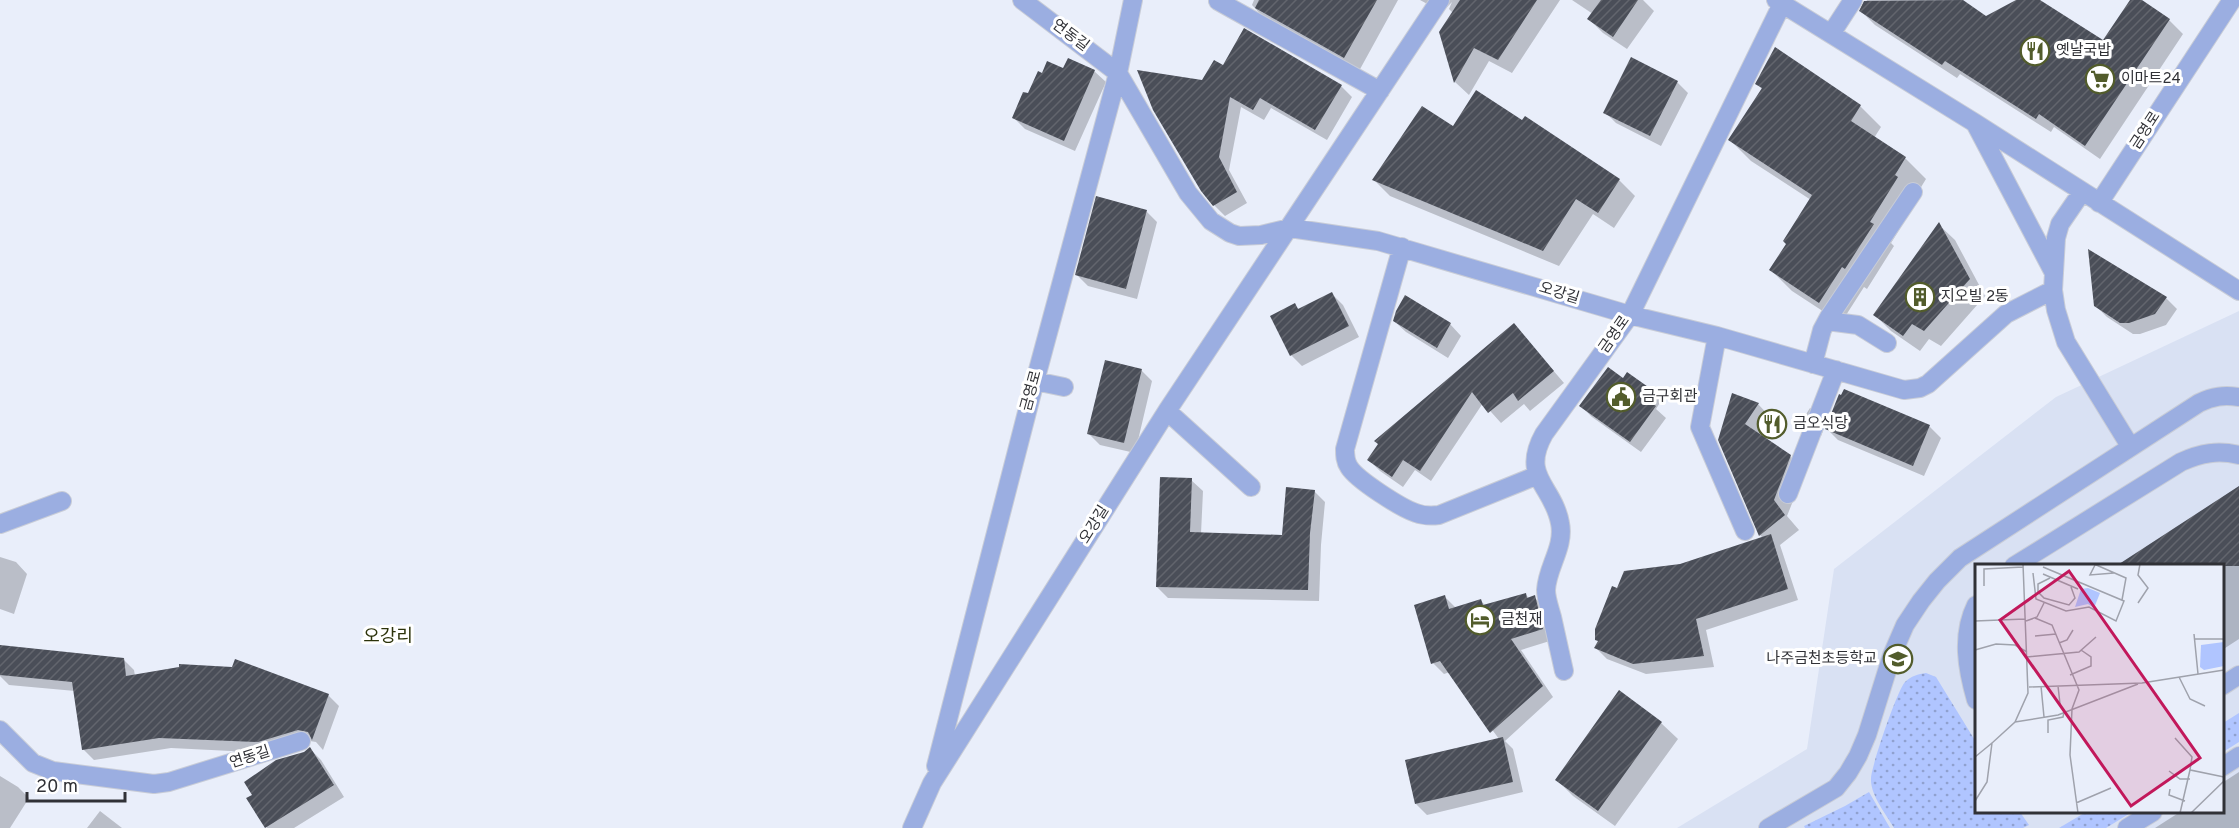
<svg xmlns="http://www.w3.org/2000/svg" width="2239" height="828" font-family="Overpass,'Noto Sans KR',sans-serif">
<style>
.built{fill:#d9e1f3;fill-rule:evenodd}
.green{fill:url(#green-dots)}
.shadow{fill:#0003}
.building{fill:url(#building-hatch)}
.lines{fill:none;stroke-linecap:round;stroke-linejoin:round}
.minor-casing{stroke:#c8ccd7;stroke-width:20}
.minor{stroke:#9baee1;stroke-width:18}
.labels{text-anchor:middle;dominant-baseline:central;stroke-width:6;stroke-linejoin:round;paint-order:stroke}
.street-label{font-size:15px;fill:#303136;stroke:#fff}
.poi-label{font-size:15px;fill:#303136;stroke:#fff;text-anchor:start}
.quarter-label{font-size:18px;fill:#2b320a;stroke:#fff}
.inset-road{fill:none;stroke:#9fa2ac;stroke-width:1.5}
.view{fill:#c2185b;fill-opacity:0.15;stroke:#c2185b;stroke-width:3}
.inset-edge{fill:none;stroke:#303136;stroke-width:3}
</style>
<defs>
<pattern id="green-dots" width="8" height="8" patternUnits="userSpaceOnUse" patternTransform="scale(1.5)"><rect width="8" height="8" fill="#b0c5ff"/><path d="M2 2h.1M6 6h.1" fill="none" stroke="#90a1cf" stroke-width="1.8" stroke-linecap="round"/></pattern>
<pattern id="building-hatch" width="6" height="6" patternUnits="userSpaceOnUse" patternTransform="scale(1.5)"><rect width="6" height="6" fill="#4a4e58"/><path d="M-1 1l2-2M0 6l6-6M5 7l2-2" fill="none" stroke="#62656d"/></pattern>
</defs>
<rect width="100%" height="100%" fill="#e9eefa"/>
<path class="built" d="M2239 311V828H1677L1807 749 1834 569 2056 397ZM1976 566H2222V812H1976Z"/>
<path class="green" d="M1926 673 1936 677 1976 742V812H2020L2029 825 2023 828H1894C1886 814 1870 795 1871 778 1872 764 1897 691 1905 682 1911 676 1918 674 1926 673Z
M2239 713V742L2223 752V723Z
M1869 792 1890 828H1805L1804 826 1845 806Z
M2086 812H2132L2106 828H2059Z"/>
<path class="shadow" d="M1254 0H1398L1359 71 1265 19 1252 5Z
M1420 0H1560L1512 73 1489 61 1469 95 1455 82 1441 32 1453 13 1449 9 1452 2 1442 12Z
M1572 0H1643L1654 11 1627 49 1603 33 1589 19 1593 14Z
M1867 0H1960L1986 17 2019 0H2037L2103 42 2132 0H2140L2169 20 2183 34 2100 159 2054 127 2051 132 1960 74 1957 78 1875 25 1861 11Z
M1069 60 1094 71 1106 82 1075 151 1025 129 1014 118 1043 75 1064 70Z
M1224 67 1341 86 1352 97 1327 140 1271 108 1264 120 1241 107 1229 170 1247 203 1225 216 1214 205 1203 82Z
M1677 82 1688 93 1661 146 1616 123 1605 112Z
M1757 84 1860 106 1881 127 1874 138 1905 158 1926 179 1915 197 1918 199 1891 243 1894 246 1867 289 1864 287 1841 323 1792 291 1771 270 1788 244 1811 200 1751 161 1730 140 1763 90Z
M1522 122 1619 180 1635 196 1614 228 1593 214 1559 266 1390 196 1374 180 1454 128Z
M1146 211 1157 222 1137 299 1088 286 1077 275Z
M1939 225 1955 240 1985 296 1941 346 1929 339 1920 351 1891 331 1875 315Z
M1332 294 1343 305 1359 337 1302 366 1291 355 1294 305 1300 310Z
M1406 297 1450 324 1461 336 1448 358 1406 332 1394 321Z
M2166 298 2177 309 2166 325 2140 334H2133L2107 317 2095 305Z
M1514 325 1564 383 1530 411 1524 404 1501 423 1483 403 1431 481 1415 470 1403 487 1380 471 1369 460Z
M1141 370 1152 381 1135 453 1100 445 1089 434Z
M1650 390 1661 401 1656 409 1666 418 1641 452 1592 417 1581 406Z
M1844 391 1930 427 1941 438 1924 476 1838 440 1827 429Z
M1758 404 1772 419 1761 437 1790 456 1805 471 1787 516 1799 530 1780 545 1798 600 1706 630 1714 667 1646 674 1607 659 1596 648 1618 591 1681 566 1763 538 1760 535 1719 440Z
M1810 408 1826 423 1821 436 1803 419Z
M1191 480 1203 491 1201 534 1283 537 1314 491 1325 502 1321 545 1319 601 1168 598 1157 587Z
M2239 499V639L2222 650V566Z
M0 557 16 562 27 574 14 614 0 609Z
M1525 594 1530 599 1534 597 1545 608 1553 640 1521 650 1553 697 1505 741 1513 749 1523 792 1427 815 1416 804 1499 739 1450 672 1444 674 1433 663 1445 597 1456 608 1481 601 1486 606Z
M0 647 123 659 134 670 135 676 180 669 328 695 339 706 323 750 316 742 310 741 270 753 171 748 94 760 83 749 75 691 9 685 0 676Z
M1620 693 1661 723 1678 739 1615 826 1573 796 1557 780Z
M310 749 321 760 344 797 294 828H267L248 799Z
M2239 772V828H2155L2180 812H2222V783Z
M0 776 18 787 29 798 10 828H0Z
M100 811 122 828H87Z"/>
<path class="building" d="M1259 0H1377L1344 58 1255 8Z
M1460 0H1537L1498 60 1474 48 1454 83 1439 32Z
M1601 0H1638L1613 37 1587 19Z
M1963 0 1986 16 2016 0H2040L2103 40 2130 0H2142L2170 19 2085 146 2039 114 2036 119 1945 61 1942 65 1859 11 1864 1Z
M1244 28 1342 85 1315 130 1260 98 1253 110 1230 97 1219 157 1237 192 1213 206 1201 191 1153 110 1137 70 1202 80 1214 60 1223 65Z
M1775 47 1861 105 1851 121 1906 157 1895 175 1898 177 1870 222 1874 224 1845 269 1842 267 1819 303 1769 270 1786 244 1783 241 1812 195 1728 140 1762 88 1755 84Z
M1631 57 1678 81 1650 136 1603 113Z
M1068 58 1095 70 1064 141 1012 118 1023 92 1028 93 1038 71 1042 73 1047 61 1063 68Z
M1476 90 1522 120 1525 116 1620 179 1598 213 1576 199 1543 251 1372 180 1422 106 1453 126Z
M1096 196 1147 210 1126 289 1075 275Z
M1939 222 1970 279 1924 331 1912 324 1903 336 1873 315Z
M2088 249 2167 297 2155 314 2129 323H2120L2094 306Z
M1332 292 1349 326 1290 356 1270 316 1295 303 1298 309Z
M1405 295 1451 323 1437 348 1393 321 1396 311Z
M1514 323 1554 371 1518 401 1513 393 1488 413 1472 392 1420 471 1403 460 1392 477 1367 460 1378 444 1374 441Z
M1105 360 1142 369 1124 443 1087 434Z
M1608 367 1623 378 1627 372 1651 389 1645 398 1656 406 1630 442 1579 406Z
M1844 389 1930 425 1913 466 1825 429 1839 394 1841 395Z
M1732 393 1759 403 1745 424 1791 455 1774 500 1785 515 1759 536 1718 440Z
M1160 477 1192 478 1190 532 1282 535 1286 487 1315 490 1310 533 1308 590 1156 587Z
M2239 486V566H2116Z
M1771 534 1788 589 1696 619 1704 656 1633 664 1594 648 1598 641 1595 640V629L1612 586 1617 588 1624 571 1680 564Z
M1526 593 1527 598 1535 595 1543 629 1511 639 1543 686 1490 733 1440 661 1431 664 1414 605 1445 595 1449 609 1481 599 1483 605Z
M0 645 124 658 126 676 179 667V664L232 667 235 659 329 694 312 740 308 732 298 730 258 742 159 738 82 750 72 682 0 675Z
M1619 690 1662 722 1598 811 1555 780Z
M1503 737 1513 782 1415 804 1405 760Z
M310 747 334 785 265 828 246 798 252 795 244 782 276 760 304 752Z"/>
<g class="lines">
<g class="minor-casing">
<path id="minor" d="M1022 0 1118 73 1188 193 1211 221 1230 233 1239 236 1261 235 1290 228 1378 241 1630 315 1717 336 1904 390 1920 388 1928 384 2006 314 2053 290
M1776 0 1975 123 2239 291
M1218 1 1380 91
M1831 34 1853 0
M1976 125 2054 273
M2082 192 2060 224 2056 238 2053 290 2056 310 2066 342 2130 446
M2099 203 2232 0
M1402 247 1345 449C1345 455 1345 461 1349 467 1357 480 1401 508 1416 513 1424 516 1431 516 1439 515L1538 475
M1827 321 1858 325 1887 343
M1717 336 1700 427 1745 531
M1813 364 1822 330 1829 317 1913 192
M1035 381 1064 387
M1167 411 1251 487
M1788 494 1836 370
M0 524 62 501
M2014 566 2181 462C2201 453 2218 450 2239 455
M1976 605C1961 635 1967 669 1976 700
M1564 671C1560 653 1556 635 1552 617 1550 609 1546 599 1546 590 1547 567 1565 547 1560 523 1553 485 1520 477 1544 434L1630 315 1782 4
M2222 686 2239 675
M0 730 33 763 53 771 154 784 169 782 301 741
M936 766 1035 381 1118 73 1133 0
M2222 767 2239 756
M912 828 932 783 1167 411 1440 0
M1768 828 1836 788 1848 773 1858 756 1867 735 1892 655 1905 625 1921 601 1937 581 1960 558 2199 403C2213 396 2224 395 2239 397
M2127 828 2153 812"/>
</g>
<use href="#minor" class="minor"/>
</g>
<defs>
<g id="restaurant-ring" transform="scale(1.5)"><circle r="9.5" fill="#fff" stroke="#525c2b" stroke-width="1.5"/><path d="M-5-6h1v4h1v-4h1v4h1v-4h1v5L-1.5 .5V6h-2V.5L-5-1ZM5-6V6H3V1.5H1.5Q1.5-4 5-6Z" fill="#525c2b"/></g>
<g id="supermarket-ring" transform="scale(1.5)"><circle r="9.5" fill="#fff" stroke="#525c2b" stroke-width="1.5"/><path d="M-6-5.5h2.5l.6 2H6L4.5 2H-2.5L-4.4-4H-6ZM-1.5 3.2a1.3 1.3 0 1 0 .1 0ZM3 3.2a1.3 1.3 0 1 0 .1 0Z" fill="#525c2b"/></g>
<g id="building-ring" transform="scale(1.5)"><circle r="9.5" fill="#fff" stroke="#525c2b" stroke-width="1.5"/><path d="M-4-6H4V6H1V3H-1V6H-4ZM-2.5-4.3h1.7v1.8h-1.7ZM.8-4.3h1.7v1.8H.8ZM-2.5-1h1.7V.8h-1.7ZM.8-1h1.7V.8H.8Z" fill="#525c2b"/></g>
<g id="civic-ring" transform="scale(1.5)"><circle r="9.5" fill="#fff" stroke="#525c2b" stroke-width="1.5"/><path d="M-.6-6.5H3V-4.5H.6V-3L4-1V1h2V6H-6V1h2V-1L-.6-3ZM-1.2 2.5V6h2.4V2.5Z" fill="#525c2b"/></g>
<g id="hotel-ring" transform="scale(1.5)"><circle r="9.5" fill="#fff" stroke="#525c2b" stroke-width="1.5"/><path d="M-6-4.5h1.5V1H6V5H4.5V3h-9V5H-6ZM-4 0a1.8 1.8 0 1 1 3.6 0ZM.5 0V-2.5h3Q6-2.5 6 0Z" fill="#525c2b"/></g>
<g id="school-ring" transform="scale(1.5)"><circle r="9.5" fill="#fff" stroke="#525c2b" stroke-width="1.5"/><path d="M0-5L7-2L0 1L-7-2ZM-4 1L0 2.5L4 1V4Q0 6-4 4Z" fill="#525c2b"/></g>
</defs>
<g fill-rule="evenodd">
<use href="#restaurant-ring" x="2035" y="51"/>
<use href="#supermarket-ring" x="2100" y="79"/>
<use href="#building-ring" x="1920" y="297"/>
<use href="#civic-ring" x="1621" y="397"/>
<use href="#restaurant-ring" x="1772" y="424"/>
<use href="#hotel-ring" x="1480" y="620"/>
<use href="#school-ring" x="1898" y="659"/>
</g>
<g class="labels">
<g class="street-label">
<text transform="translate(1070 36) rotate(37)">연동길</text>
<text transform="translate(2146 131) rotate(-57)">금영로</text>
<text transform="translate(1559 294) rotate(17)">오강길</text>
<text transform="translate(1615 335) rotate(-55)">금영로</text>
<text transform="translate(1032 391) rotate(-75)">금영로</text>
<text transform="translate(1095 525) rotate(-58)">오강길</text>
<text transform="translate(250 758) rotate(-18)">연동길</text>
</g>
<g class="poi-label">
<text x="2056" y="51">옛날국밥</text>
<text x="2121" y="79">이마트24</text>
<text x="1941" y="297">지오빌 2동</text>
<text x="1642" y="397">금구회관</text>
<text x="1793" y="424">금오식당</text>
<text x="1501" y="620">금천재</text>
<text x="1877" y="659" text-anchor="end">나주금천초등학교</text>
</g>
<g class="quarter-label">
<text x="388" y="637">오강리</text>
</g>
</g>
<g transform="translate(1975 564)">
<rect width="249" height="249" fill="#e9eefa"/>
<path d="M113 24 125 29 119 44 113 40 100 43 106 25Z" fill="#b0c5ff"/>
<path d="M249 78V102L229 106 225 103 226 81Z" fill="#b0c5ff"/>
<path class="inset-road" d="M119 0 151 14 147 36M120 1 115 11 139 9M58 9 61 35 91 47 114 43 141 57 149 37 68 3M68 10 103 25M75 14 63 20V28L69 34 94 41 100 34 96 23M9 22V5L48 3M163 39 173 24 163 11 165 0M60 54 77 61 104 126 97 145 95 191 103 249M0 57 50 55M51 57 62 53 69 39M219 70 223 110M60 72 81 70M219 75H249M84 79 92 76 98 66M0 86 21 80 40 81 52 88M52 93 104 88 121 73M95 111 116 102V93L106 86M204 113 215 135 230 142M66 122 69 153M83 122 85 140M54 123 167 119 249 106M40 158 83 151 163 120M73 169V156L88 153 89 148M200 174 217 193 215 206M0 193 17 179M194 207 205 215H215M195 225 194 231 210 237M0 237 12 218 17 179 40 158 53 129 48 0M101 239 136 224M205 249 215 206 249 213M216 249 249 217"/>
<path class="view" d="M94 7 225 194 156 242 25 56Z"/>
<rect width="249" height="249" class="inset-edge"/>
</g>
<path d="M27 792v9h98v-9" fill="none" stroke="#303136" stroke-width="3"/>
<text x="36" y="792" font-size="18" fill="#303136" stroke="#ffffff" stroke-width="4.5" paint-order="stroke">20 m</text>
</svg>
